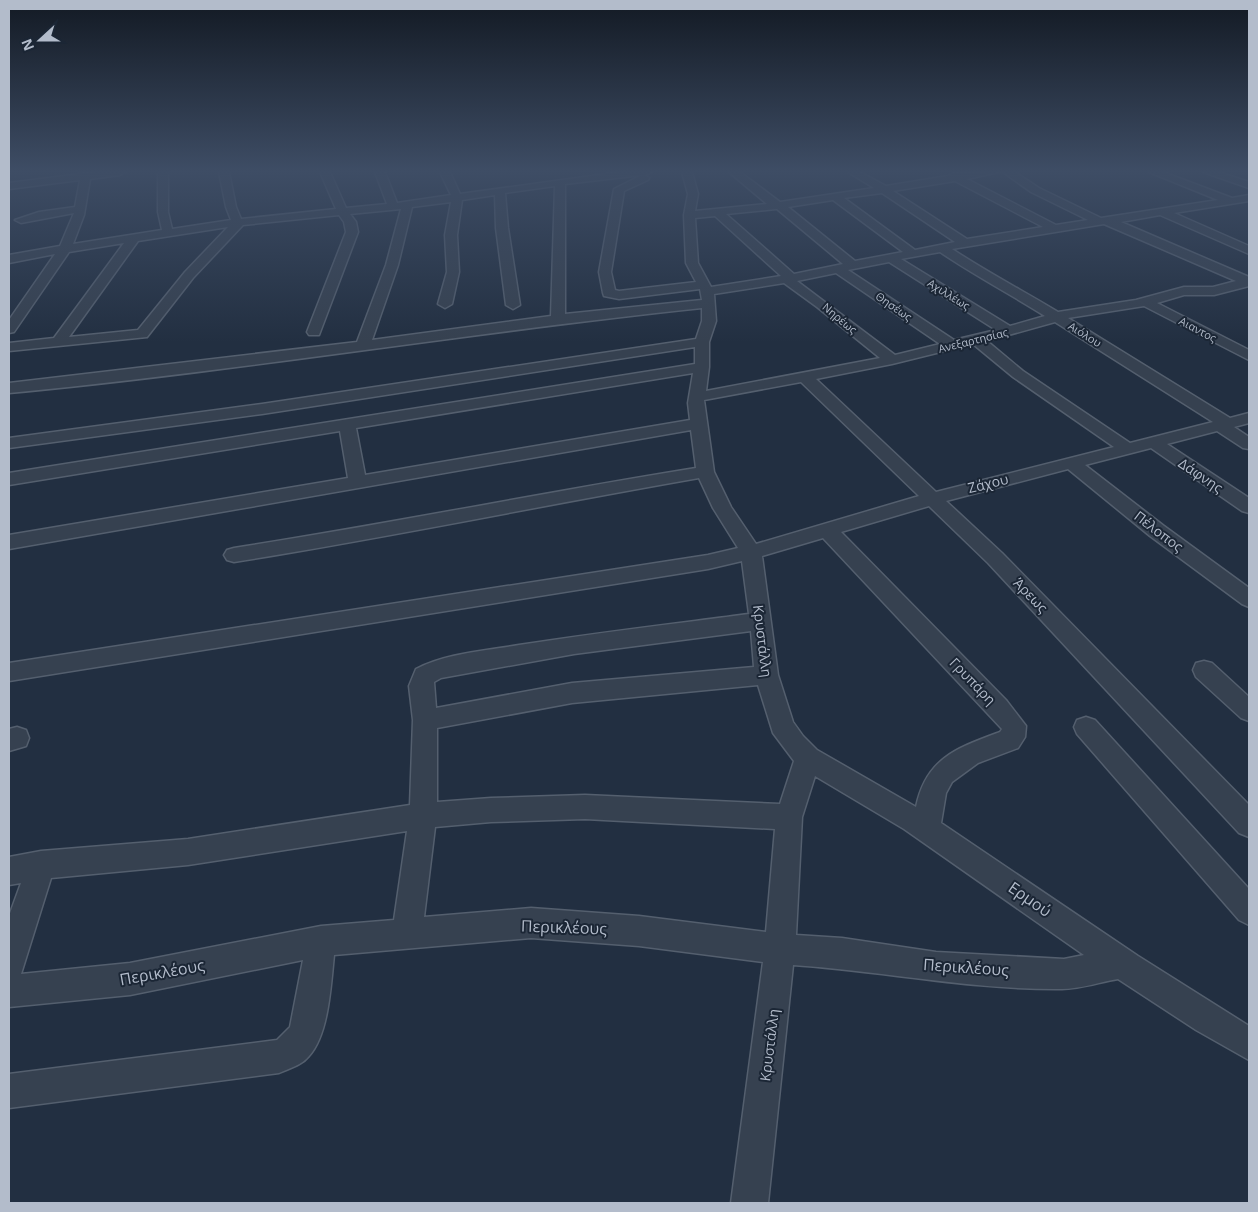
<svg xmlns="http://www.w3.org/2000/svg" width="1258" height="1212" font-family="'Open Sans',sans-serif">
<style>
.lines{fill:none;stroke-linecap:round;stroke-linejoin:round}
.minor-casing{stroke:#545f6e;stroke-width:3}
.minor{fill:#364150;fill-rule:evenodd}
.labels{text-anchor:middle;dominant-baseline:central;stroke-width:4;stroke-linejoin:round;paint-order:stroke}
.far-street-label{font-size:11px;fill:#b3bccb;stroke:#1b2635}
.street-label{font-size:14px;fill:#b3bccb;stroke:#1b2635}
.near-street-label{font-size:16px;fill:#b3bccb;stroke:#1b2635}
</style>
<rect width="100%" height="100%" fill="#222f41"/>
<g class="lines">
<g class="minor-casing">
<path id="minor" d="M96 172H125L120 175 90 179 84 215 73 244 162 230 158 212V172H168V212L172 229 231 220 226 207 219 172H229L236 207 241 219 336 209 320 172H330L346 208 387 204 375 172H385L397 203 451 195 440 172H450L460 194 620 172H652L645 175 649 178 648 180 624 191 611 272 615 290 619 291 696 282 686 263 684 215 688 194 682 172H692L698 194 695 211 767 204 729 172H740L780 202 874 188 848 172H860L886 186 948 176 953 173 999 172 967 179 1056 225 1088 220 1031 192 1003 172H1015L1039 188 1101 218 1218 200 1149 172H1163L1232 198 1249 195V201L1174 213 1249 246V254L1160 215 1121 222 1249 277V286L1214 295H1184L1157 303 1249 350V360L1144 306 1068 318 1230 418 1249 413V423L1234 427 1249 437V449L1243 448 1217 431 1167 444 1249 498V513L1242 511 1151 448 1085 465 1164 526 1249 588V607L1242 604 1150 536 1068 469 946 501 1002 553 1249 805V837L1239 833 988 563 929 506 841 532 1006 700 1026 726 1025 737 1018 748 978 763 952 782 946 793 941 823 1138 956 1249 1026V1060L1196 1030 1118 979C1100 982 1080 989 1062 989 972 990 883 971 793 965L768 1203H731L763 962 639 946 531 938 334 955C331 983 329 1034 309 1056 302 1065 290 1068 279 1073L9 1108V1074L277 1040 290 1027 303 960 130 995 9 1007V916L21 883 9 885V857L41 851 188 839 410 805 413 720 409 686 416 669C447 653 485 651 519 645 596 633 672 624 749 614L742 561 708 569 9 681V663L708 555 738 548 713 508 699 478C544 505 390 537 234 562L227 560 224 555 227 550 234 548C388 524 541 493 696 468L691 430 9 549V535L348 478 340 431 9 485V473L695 364V347L262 414 9 448V438L262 404 696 339 702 321V308C471 332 241 371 9 393V383L357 342 386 265 401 209 350 214 356 222 358 232 319 335H309L307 332 346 232 344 222 339 215 243 225 193 278 147 337 9 351V343L54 338 124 243 69 252 14 332 9 333V320L55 254 9 263V255L60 246 74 213 21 223 15 220 39 212 75 207 80 180 9 189V183ZM642 175 614 189 599 272 603 293 604 296 619 299 700 289 702 300 565 314V184ZM955 181 1043 227 967 239 893 191ZM555 186 551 316 372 340 398 265 412 207 451 202 445 235 447 272 438 304 445 308 452 304 459 272 457 235 462 200 495 195 496 228 506 305 513 309 520 305 508 228 505 193ZM882 193 955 242 915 250 844 198ZM833 200 903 252 855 261 788 207ZM776 209H777L843 264 794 274 726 214ZM715 216 781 276 711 287 698 263 695 218ZM1104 224 1236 281 1213 287H1184L1136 300 1058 312C1023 291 987 272 952 249ZM228 227 185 272 138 330 69 337 138 241ZM940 252C974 275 1010 294 1045 316L1010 326 901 259ZM889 262 996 330 954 340 848 270ZM836 273 940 344 895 355 797 281ZM784 283 817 307 880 358 706 391 709 367V342L716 321 714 294ZM1055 322 1213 422 1130 443 1023 371 987 341ZM973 344 1013 377 1114 447 936 492 816 379 892 364ZM693 373 688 403 690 420 365 475 356 428ZM801 382 919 496 756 544 731 507 714 472 704 400ZM823 538 1002 729 1000 732C957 748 926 758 916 807L817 750 803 736 793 722 778 675 762 556ZM751 631 754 667 572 683 436 708 434 682 441 678 574 654ZM758 685 773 733 794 761 780 804 585 795 491 798 437 802V728L572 703ZM815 776 904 829 1084 955 1064 959 936 952 842 938 796 935 802 817ZM585 819 775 829 766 932 639 916 531 908 424 917 435 827 491 822ZM407 831 394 920 321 926 130 963 21 974 51 878 188 865Z
M1203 172H1218L1249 182V188Z
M1204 661 1212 663 1249 697V721L1241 718 1196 677 1193 670 1196 663Z
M1086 717 1095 720 1249 889V925L1239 920 1077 734 1074 727 1077 720Z
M17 727 26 730 29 738 26 746 9 751V729Z"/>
</g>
<use href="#minor" class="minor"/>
</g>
<linearGradient id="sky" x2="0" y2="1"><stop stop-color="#131a24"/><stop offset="0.5" stop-color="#3e4d65"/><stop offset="1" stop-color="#3e4d65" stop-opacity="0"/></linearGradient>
<rect width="1258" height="342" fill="url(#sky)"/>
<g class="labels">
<g class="far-street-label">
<text transform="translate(949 294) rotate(32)">Αχιλλέως</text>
<text transform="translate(894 306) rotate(35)">Θησέως</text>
<text transform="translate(840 318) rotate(40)">Νηρέως</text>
<text transform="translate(1198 329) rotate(28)">Αιαντος</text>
<text transform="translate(1085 334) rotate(32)">Αιόλου</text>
<text transform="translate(973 340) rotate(-14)">Ανεξαρτησίας</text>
</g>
<g class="street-label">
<text transform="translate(1201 475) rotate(34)">Δάφνης</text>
<text transform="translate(988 483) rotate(-14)">Ζάχου</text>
<text transform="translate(1159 531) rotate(37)">Πέλοπος</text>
<text transform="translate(1031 595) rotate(46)">Άρεως</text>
<text transform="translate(763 641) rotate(83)">Κρυστάλλη</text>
<text transform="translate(973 681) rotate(46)">Γρυπάρη</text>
<text transform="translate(769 1045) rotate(-83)">Κρυστάλλη</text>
</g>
<g class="near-street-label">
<text transform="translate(1030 899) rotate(35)">Ερμού</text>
<text transform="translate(564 927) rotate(2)">Περικλέους</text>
<text transform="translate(966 967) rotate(4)">Περικλέους</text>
<text transform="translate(162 972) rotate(-10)">Περικλέους</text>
</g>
</g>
<rect width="1258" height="1212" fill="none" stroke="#b3bccb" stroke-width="20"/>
<g transform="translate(40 40) rotate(249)" stroke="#1b2635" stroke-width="4" paint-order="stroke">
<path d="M0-4L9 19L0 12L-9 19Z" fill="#b3bccb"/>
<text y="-8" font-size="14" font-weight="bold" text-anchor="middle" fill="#b3bccb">N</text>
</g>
</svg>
